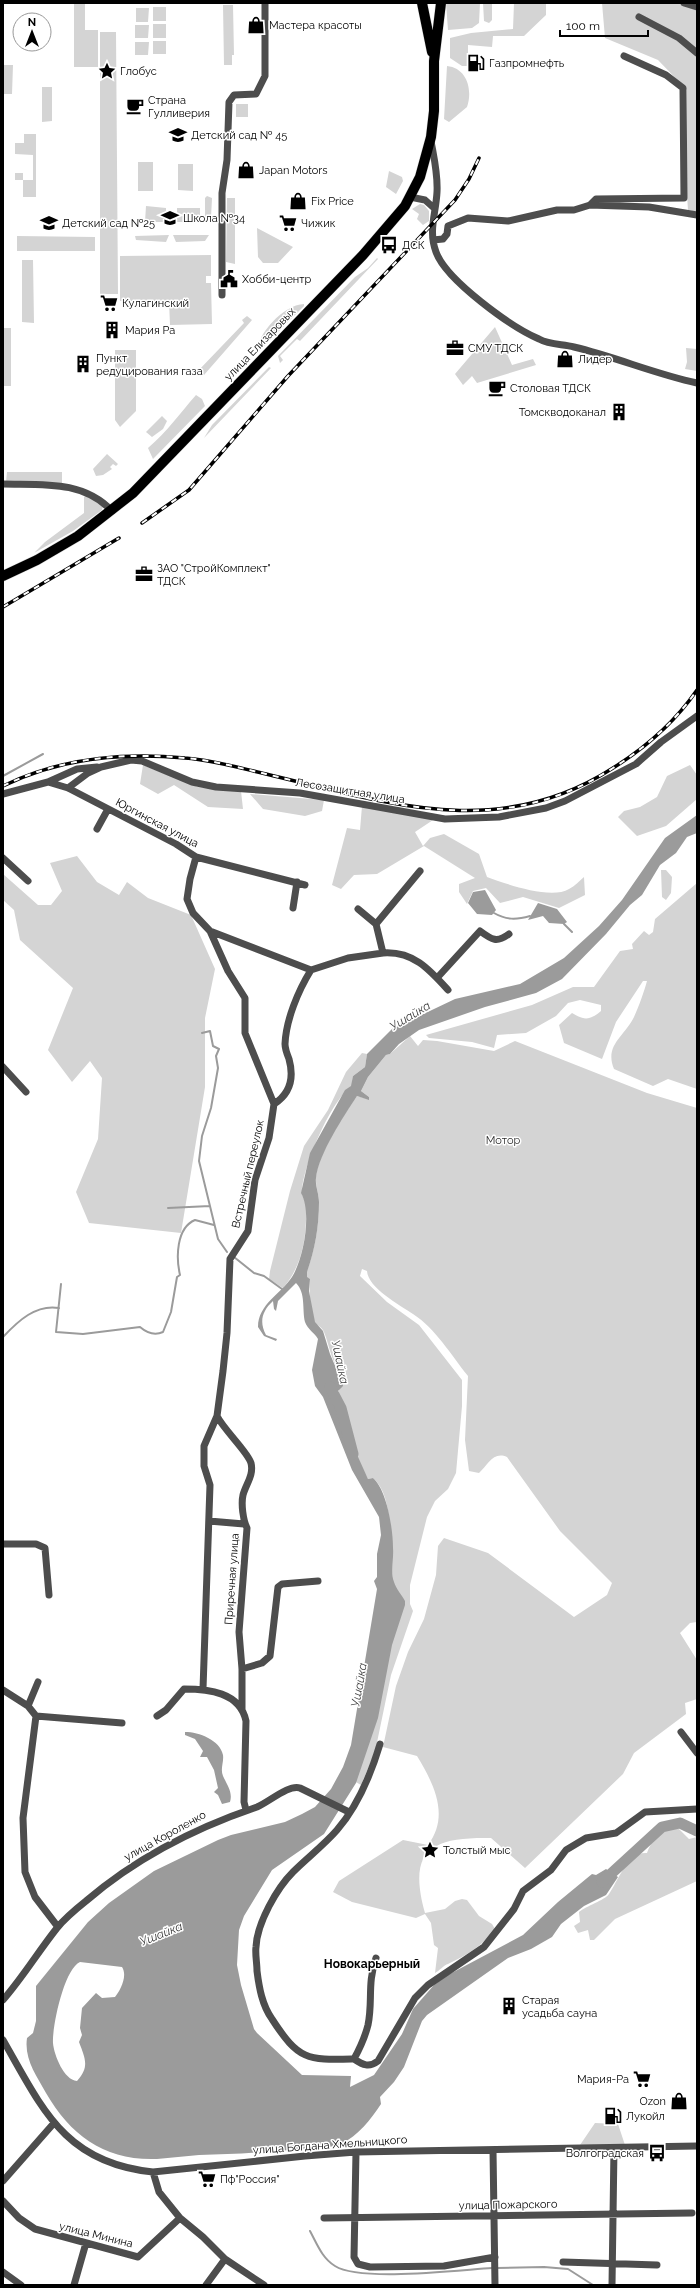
<svg xmlns="http://www.w3.org/2000/svg" width="700" height="2288" font-family="Raleway,sans-serif">
<style>
.green{fill:#d4d4d4}
.water{fill:#9b9b9b;fill-rule:evenodd}
.lines{fill:none;stroke-linecap:round;stroke-linejoin:round}
.stream{stroke:#9b9b9b;stroke-width:2}
.river{stroke:#9b9b9b;stroke-width:11}
.major-casing{stroke:#dbdbdb;stroke-width:11}
.minor{stroke:#4d4d4d;stroke-width:7}
.major{stroke:#000;stroke-width:10}
.rail-casing{stroke:#000;stroke-width:3.5}
.rail{stroke:#fff;stroke-width:2;stroke-dasharray:6;stroke-linecap:butt}
.labels{text-anchor:middle;dominant-baseline:central;stroke-width:3;stroke-linejoin:round;paint-order:stroke}
.poi-label{font-size:11px;fill:#000;stroke:#fff;text-anchor:start}
.street-label{font-size:11px;fill:#000;stroke:#fff}
.park-label{font-size:11px;fill:#2b2b2b;stroke:#fff}
.water-label{font-size:12px;font-style:italic;fill:#3c3c3c;stroke:#fff}
.neighbourhood-label{font-size:12px;font-weight:bold;fill:#000;stroke:#fff}
</style>
<rect width="100%" height="100%" fill="#fff"/>
<path class="green" d="M74 3H85V30H98V67H74Z
M446 3H480L479 23 472 28 448 30Z
M483 3H492V20L489 23 484 21Z
M514 3H546V15L524 36H493L492 47 468 45V55H472L471 66H462L450 58V38L471 33 513 29Z
M602 3H697V212L688 210 687 195V90L658 60 605 38Z
M223 5H233L234 55H232V65H224Z
M153 7H166V21H153Z
M136 8H149L148 22H136Z
M153 24H166V38H153Z
M135 25H149L148 38H135Z
M100 32H116L118 294H100Z
M153 41H166V54H153Z
M135 42H149L148 55H135Z
M3 65H13L12 94H3Z
M447 66C467 68 473 90 467 107L449 122 444 119Z
M42 87H52V121L42 122Z
M236 104H248V117H236Z
M24 134H36V197H23V180H15V173H23V180H33V155L15 154V143H24Z
M138 162H153V191H138Z
M178 164H193V191L178 190Z
M389 171 402 177 403 181 396 194 386 187Z
M207 196 212 198 211 218 205 217V198Z
M227 198H235V264L226 262Z
M420 204 424 205 429 211V221L423 225 417 219 419 214 412 209Z
M146 206 166 208V222H145Z
M177 208H200V222H177Z
M257 228 293 247 278 263H263L258 257Z
M169 235 166 242 136 240 135 236Z
M173 235H209L205 241 176 242Z
M17 236 95 237V251H17Z
M211 255V276H206V283H211L212 324 170 325 169 301H120V256Z
M377 258 378 259 300 341 297 339 280 356 283 360 280 363 278 356 355 277 368 268Z
M22 260H33L34 323 22 322Z
M304 304V306L256 354C257 334 283 305 304 304Z
M247 316 252 320 204 375 197 372 244 323 242 320Z
M495 327 512 365 533 359 536 365 477 383 472 376 463 385 455 374Z
M3 328H11V386H3Z
M686 348 697 349V371L685 369 687 362Z
M115 350H136V411L120 427 115 420Z
M269 367 271 368 204 438 212 425Z
M196 395 202 399 205 406 153 459 148 448C167 432 180 413 196 395Z
M162 416 167 421 163 429 152 437 146 432Z
M107 454 118 464 116 466 113 464 110 467 112 469 103 475 96 476 93 469Z
M7 472H62V483L6 482Z
M88 494 103 506 102 510 73 531 34 553 45 542 84 513V497Z
M143 765 198 787 241 791 243 809 208 807 174 785 158 794 140 784Z
M690 765 697 775V799L666 826 637 836 618 817 624 811 640 807 657 797 667 776Z
M250 794 324 800 322 811 305 816 263 809Z
M362 806 436 818 415 832 423 846 430 838 444 834 479 854 487 877C506 884 551 900 569 889 575 886 579 881 584 877L585 895 559 908 523 897 500 903 486 888 473 891 467 904 459 892V884L475 878 424 846 377 874 354 875 341 889 332 885 347 828 360 830Z
M77 856 97 882 119 895 127 882 148 898 191 915 215 969 205 1018V1087L181 1233 89 1223 76 1192 98 1139 102 1078 90 1061 72 1082 48 1050 73 988 20 940 14 910 3 900V874L38 905H51L62 891 50 863Z
M661 870H666L672 877 671 893 666 900 662 897Z
M697 883V1089L668 1079 653 1086 614 1069C604 1045 625 1036 634 1017 639 1006 644 992 647 981H643L616 1022 602 1059 564 1043 559 1025 572 1013C584 1020 589 1021 601 1011V1005L580 1000 568 1003 556 1016 526 1033 497 1035 494 1048 472 1042 429 1038 426 1035 532 1005 573 987H594L620 951 633 949 632 944 644 931 649 935 653 932 655 919Z
M410 1036 418 1046 423 1040 437 1041 494 1051 515 1041 647 1093 697 1108V1622L690 1623 680 1633 697 1660V1699L685 1703 686 1714 634 1753 623 1774 525 1868 491 1838C432 1837 407 1849 425 1913L445 1909 455 1901 462 1899 467 1900 479 1916 492 1924 495 1929C484 1945 465 1956 448 1964 444 1965 439 1971 435 1973L438 1948 434 1945 431 1923 425 1914 416 1918 352 1902 333 1892 339 1881 403 1840 428 1845C450 1816 434 1784 417 1756L383 1747 396 1686 408 1652 424 1619 436 1575 438 1546 444 1538 488 1553 574 1617 607 1595 612 1583 560 1531 507 1457C493 1451 488 1465 479 1473L469 1471 465 1440 468 1376C451 1355 436 1329 413 1314 400 1305 368 1288 367 1271L362 1269 360 1276 387 1302 419 1325 462 1380V1406L456 1473 448 1489 435 1501 427 1517 410 1585V1604L413 1611 391 1675 375 1752 361 1785 354 1781 394 1589C388 1559 397 1498 373 1478L368 1479 347 1439 348 1436 336 1405 342 1375C331 1362 330 1347 324 1332 322 1327 318 1326 315 1323 310 1316 309 1288 310 1279L307 1278V1271C315 1249 319 1225 319 1202 319 1194 315 1185 316 1177 319 1152 343 1116 357 1096L368 1099 369 1097 361 1091 368 1077 386 1055 390 1054Z
M362 1053 367 1054 365 1067 353 1076 352 1086C331 1100 303 1166 302 1191 301 1196 306 1200 306 1205 307 1235 303 1265 283 1288L269 1279 270 1271 290 1191 304 1146 328 1110 346 1072Z
M672 1827H677L689 1839 697 1837V1881L615 1919 594 1940H590L588 1930 578 1933 574 1926 580 1922 579 1912C586 1906 605 1900 609 1894 618 1881 628 1851 647 1853 650 1842 662 1831 672 1827Z
M595 2123 618 2124 625 2145H580Z"/>
<path class="water" d="M697 815V833L687 837 676 853 660 865 642 895 630 905 606 934 562 979 536 993 485 1007 419 1030 399 1044 390 1054 386 1055 368 1077 361 1091 369 1097V1100L357 1096C344 1116 319 1153 316 1178 315 1185 319 1194 319 1202 319 1226 315 1249 307 1272V1277L310 1279 309 1291 315 1322 323 1331 330 1354 336 1368 342 1375 343 1386 338 1391 336 1405 348 1436 347 1439 354 1448 368 1479 373 1478C387 1490 393 1529 393 1548 394 1559 390 1571 394 1582 396 1589 402 1595 405 1601V1605L392 1645 378 1718 356 1783 324 1834 272 1870 244 1916 239 1930 237 1965 241 1985 254 2029 257 2033 302 2075 351 2076 350 2087 374 2075 402 2034 413 2009 434 1985 446 1976 523 1935 558 1902 592 1874 596 1875 606 1869 618 1877 606 1895 584 1906 561 1924 552 1937 531 1949 508 1958 427 2015 422 2021 404 2067 394 2082 380 2097 381 2104C371 2119 358 2136 341 2144 330 2149 286 2150 272 2151 247 2154 223 2154 199 2155 185 2156 171 2158 157 2159 105 2161 71 2136 46 2093 36 2075 24 2059 27 2038L33 2033 36 2021V1986L88 1922 109 1903 154 1871 218 1840 231 1835 285 1822 302 1814 315 1807 331 1789 343 1767 351 1745 377 1589 374 1581 377 1577V1554L381 1535 379 1517 352 1470 323 1397 315 1386 312 1370 318 1339C314 1332 308 1330 305 1322 302 1309 306 1293 296 1283L278 1301 276 1311 274 1309 273 1301C262 1311 259 1322 266 1335L277 1339 276 1341 264 1336 258 1327C258 1304 281 1294 292 1277 304 1258 312 1212 301 1193L310 1153 345 1090 351 1086 353 1076 365 1067 367 1054 392 1029 455 999 520 984 564 958 599 926 622 900 665 838ZM80 1962 122 1967C128 1976 120 1991 115 1997L102 1998 96 1993 82 2008 80 2028 82 2035 79 2042C85 2058 90 2067 77 2081 64 2080 54 2055 53 2043 52 2027 64 1969 80 1962Z
M485 890 496 910 492 915 477 914 468 903 473 892Z
M538 903 557 909 567 922 564 924 549 923 543 916 528 920Z
M185 1732C199 1732 220 1740 223 1755 224 1762 220 1769 223 1776 227 1785 233 1792 230 1802L222 1804 218 1795 214 1792 218 1788 214 1770 207 1757H200L203 1751 195 1739 185 1735Z"/>
<g class="lines">
<path class="stream" d="M3 776 43 754
M494 913C506 920 516 920 530 916
M564 924 572 932
M202 1033 210 1031 213 1046 219 1049 216 1056 218 1068 211 1108 202 1136 199 1161 218 1239 227 1252
M168 1208 210 1206
M234 1257 254 1273 264 1276 282 1289
M61 1284 56 1332 83 1334 140 1327C147 1333 154 1336 163 1332L171 1312 177 1277 180 1275C176 1258 176 1228 195 1220L214 1225
M3 1337C18 1321 36 1304 59 1308
M310 2231C317 2244 322 2258 335 2266 360 2282 459 2270 492 2268
M497 2268 544 2267 568 2269 593 2285"/>
<path class="river" d="M330 1387 341 1408 353 1454
M602 1882 662 1827 680 1823 697 1831"/>
<g class="major-casing">
<path id="major" d="M422 3 432 52
M3 576 37 560 78 536 133 493 363 255 405 206 420 177 431 137 434 111V61L441 3"/>
</g>
<path class="minor" d="M684 3 697 7
M639 17 679 38 697 53
M431 141C434 158 438 174 437 192 436 213 428 231 436 252 446 280 511 327 539 339 550 345 562 344 574 347 616 357 655 374 697 383
M410 197 425 200 434 208
M590 205 649 207 697 215
M433 240 443 239 447 234 448 226 468 218 508 221 557 210H574L590 205 596 199 684 198 683 88 666 75 624 56
M222 295V193L227 160 229 102 234 95 256 94 265 76V3
M3 484C42 485 83 480 112 511
M48 782 77 769 97 767
M68 788 88 773 101 767 131 760 142 761 192 782 216 787 300 793 445 819 499 817 546 808 565 801 636 764 661 742 697 716
M3 794 48 782 68 788 176 844 196 857 305 885
M97 829 108 809
M196 857 190 879 187 899 193 913 210 931 311 970 348 958 383 953
M3 858 28 881
M293 908 297 882
M358 909 376 924 383 953C413 951 429 969 448 990
M376 924 420 871
M210 931 228 971 245 998V1033L274 1104
M437 978 480 931C492 940 497 943 509 934
M3 1067 26 1092
M217 1416C224 1430 248 1452 251 1463 254 1475 246 1484 243 1495 241 1504 243 1520 247 1528L239 1632 242 1669V1710
M209 1521 244 1524
M3 1544H36L45 1548 49 1595
M242 1669 262 1663 270 1656 278 1587 282 1584 318 1581
M203 1689 210 1485 204 1466V1446L217 1416 223 1371 227 1333 230 1259 248 1231 255 1180 269 1138 274 1104C291 1093 294 1077 289 1059 287 1054 285 1048 285 1044 286 1020 298 991 311 970
M3 1690 28 1706 36 1716
M28 1706 38 1682
M36 1716 23 1818 25 1872 35 1897 58 1927
M36 1716 122 1723
M157 1716 166 1710 184 1689C208 1689 240 1692 246 1721L244 1802 246 1810
M681 1732 697 1753
M376 1958C367 1984 373 2001 368 2025 365 2037 360 2048 354 2059 308 2060 299 2061 272 2019 262 2005 259 1987 257 1971 257 1963 255 1954 256 1947 257 1923 277 1888 293 1872 307 1858 324 1845 337 1830 357 1807 371 1774 380 1744
M3 2000C23 1977 38 1952 57 1928 65 1918 76 1909 86 1901 136 1858 195 1828 257 1807 269 1802 289 1784 300 1788L349 1812
M3 2040C43 2110 65 2163 153 2172L305 2156 356 2152 697 2146
M354 2059C363 2065 369 2068 378 2061L415 1998 428 1985 484 1947 514 1909 523 1891 551 1870 566 1850 586 1838 616 1833 645 1812 697 1809
M493 2150 495 2285
M356 2152 354 2257 358 2264 370 2267 444 2266 495 2257
M153 2172 159 2192 180 2218 203 2237 225 2259 264 2285
M3 2181 54 2123
M3 2201 19 2218 35 2229 138 2257 180 2218
M324 2218 692 2213
M563 2262 657 2265
M3 2272 21 2285
M74 2285 86 2243
M206 2285 225 2259
M612 2285 614 2148"/>
<use href="#major" class="major"/>
<g class="rail-casing">
<path id="rail" d="M142 523 189 490 288 376 455 200 469 179 479 158
M3 607 119 538
M3 786C60 758 123 752 185 758 213 760 240 768 266 774 388 803 498 842 613 768 645 748 675 722 697 690"/>
</g>
<use href="#rail" class="rail"/>
</g>
<defs>
<g id="shop-bare" transform="scale(1.38)"><path d="M-5-2.5h2.3a2.7 3.5 0 0 1 5.4 0H5L5.5 6h-11ZM-1.5-2.5h3a1.5 2.3 0 0 0-3 0Z" fill="#000" stroke="#fff" stroke-width="2.5" paint-order="stroke"/></g>
<g id="fuel-bare" transform="scale(1.38)"><path d="M-5.5-6h7V0h2V4h1.3V-2.5L3-4.5l.8-.8L6-3V5H2.5V1h-1V6h-7ZM-4.2-4.7v3.2H.2V-4.7Z" fill="#000" stroke="#fff" stroke-width="2.5" paint-order="stroke"/></g>
<g id="sight-bare" transform="scale(1.38)"><path d="M0-6L1.8-2.2L6-1.7L2.9 1.2L3.7 5.4L0 3.3L-3.7 5.4L-2.9 1.2L-6-1.7L-1.8-2.2Z" fill="#000" stroke="#fff" stroke-width="2.5" paint-order="stroke"/></g>
<g id="cafe-bare" transform="scale(1.38)"><path d="M-5.5-4.5H6V0H3Q3 3.5 0 3.5H-2.5Q-5.5 3.5-5.5 0ZM3-3.2v2h1.7v-2ZM-6 4.5H4V6H-6Z" fill="#000" stroke="#fff" stroke-width="2.5" paint-order="stroke"/></g>
<g id="school-bare" transform="scale(1.38)"><path d="M0-5L7-2L0 1L-7-2ZM-4 1L0 2.5L4 1V4Q0 6-4 4Z" fill="#000" stroke="#fff" stroke-width="2.5" paint-order="stroke"/></g>
<g id="supermarket-bare" transform="scale(1.38)"><path d="M-6-5.5h2.5l.6 2H6L4.5 2H-2.5L-4.4-4H-6ZM-1.5 3.2a1.3 1.3 0 1 0 .1 0ZM3 3.2a1.3 1.3 0 1 0 .1 0Z" fill="#000" stroke="#fff" stroke-width="2.5" paint-order="stroke"/></g>
<g id="bus-bare" transform="scale(1.38)"><path d="M-5-6H5V4H4V6H2V4H-2V6H-4V4H-5ZM-3.5-4V0h7V-4ZM-3.5 1.2v1.5H-2V1.2ZM2 1.2v1.5H3.5V1.2Z" fill="#000" stroke="#fff" stroke-width="2.5" paint-order="stroke"/></g>
<g id="civic-bare" transform="scale(1.38)"><path d="M-.6-6.5H3V-4.5H.6V-3L4-1V1h2V6H-6V1h2V-1L-.6-3ZM-1.2 2.5V6h2.4V2.5Z" fill="#000" stroke="#fff" stroke-width="2.5" paint-order="stroke"/></g>
<g id="building-bare" transform="scale(1.38)"><path d="M-4-6H4V6H1V3H-1V6H-4ZM-2.5-4.3h1.7v1.8h-1.7ZM.8-4.3h1.7v1.8H.8ZM-2.5-1h1.7V.8h-1.7ZM.8-1h1.7V.8H.8Z" fill="#000" stroke="#fff" stroke-width="2.5" paint-order="stroke"/></g>
<g id="office-bare" transform="scale(1.38)"><path d="M-6-3h4V-5.5h4V-3h4V5H-6ZM-1-4.5V-3h2v-1.5ZM-6 0V1H6V0Z" fill="#000" stroke="#fff" stroke-width="2.5" paint-order="stroke"/></g>
</defs>
<g fill-rule="evenodd">
<use href="#shop-bare" x="256" y="25"/>
<use href="#fuel-bare" x="476" y="63"/>
<use href="#sight-bare" x="107" y="71"/>
<use href="#cafe-bare" x="135" y="106"/>
<use href="#school-bare" x="178" y="135"/>
<use href="#shop-bare" x="246" y="170"/>
<use href="#shop-bare" x="298" y="201"/>
<use href="#school-bare" x="170" y="218"/>
<use href="#school-bare" x="49" y="223"/>
<use href="#supermarket-bare" x="288" y="223"/>
<use href="#bus-bare" x="389" y="245"/>
<use href="#civic-bare" x="229" y="279"/>
<use href="#supermarket-bare" x="109" y="303"/>
<use href="#building-bare" x="112" y="330"/>
<use href="#office-bare" x="455" y="348"/>
<use href="#shop-bare" x="565" y="359"/>
<use href="#building-bare" x="83" y="364"/>
<use href="#cafe-bare" x="497" y="388"/>
<use href="#building-bare" x="619" y="412"/>
<use href="#office-bare" x="144" y="574"/>
<use href="#sight-bare" x="430" y="1850"/>
<use href="#building-bare" x="509" y="2006"/>
<use href="#supermarket-bare" x="642" y="2079"/>
<use href="#shop-bare" x="679" y="2101"/>
<use href="#fuel-bare" x="613" y="2116"/>
<use href="#bus-bare" x="657" y="2153"/>
<use href="#supermarket-bare" x="207" y="2179"/>
</g>
<g class="labels">
<g class="poi-label">
<text x="269" y="25">Мастера красоты</text>
<text x="489" y="63">Газпромнефть</text>
<text x="120" y="71">Глобус</text>
<text x="148" y="100">Страна<tspan x="148" dy="13">Гулливерия</tspan></text>
<text x="191" y="135">Детский сад № 45</text>
<text x="259" y="170">Japan Motors</text>
<text x="311" y="201">Fix Price</text>
<text x="183" y="218">Школа №34</text>
<text x="62" y="223">Детский сад №25</text>
<text x="301" y="223">Чижик</text>
<text x="402" y="245">ДСК</text>
<text x="242" y="279">Хобби-центр</text>
<text x="122" y="303">Кулагинский</text>
<text x="125" y="330">Мария Ра</text>
<text x="468" y="348">СМУ ТДСК</text>
<text x="96" y="358">Пункт<tspan x="96" dy="13">редуцирования газа</tspan></text>
<text x="578" y="359">Лидер</text>
<text x="510" y="388">Столовая ТДСК</text>
<text x="606" y="412" text-anchor="end">Томскводоканал</text>
<text x="157" y="568">ЗАО "СтройКомплект"<tspan x="157" dy="13">ТДСК</tspan></text>
<text x="443" y="1850">Толстый мыс</text>
<text x="522" y="2000">Старая<tspan x="522" dy="13">усадьба сауна</tspan></text>
<text x="629" y="2079" text-anchor="end">Мария-Ра</text>
<text x="666" y="2101" text-anchor="end">Ozon</text>
<text x="626" y="2116">Лукойл</text>
<text x="644" y="2153" text-anchor="end">Волгоградская</text>
<text x="220" y="2179">Пф"Россия"</text>
</g>
<g class="street-label">
<text transform="translate(260 344) rotate(-46)">улица Елизаровых</text>
<text transform="translate(350 791) rotate(9)">Лесозащитная улица</text>
<text transform="translate(157 823) rotate(28)">Юргинская улица</text>
<text transform="translate(248 1174) rotate(-77)">Встречный переулок</text>
<text transform="translate(232 1579) rotate(-86)">Приречная улица</text>
<text transform="translate(165 1836) rotate(-29)">улица Короленко</text>
<text transform="translate(330 2145) rotate(-4)">улица Богдана Хмельницкого</text>
<text transform="translate(508 2205) rotate(-1)">улица Пожарского</text>
<text transform="translate(96 2235) rotate(14)">улица Минина</text>
</g>
<g class="park-label">
<text x="503" y="1140">Мотор</text>
</g>
<g class="water-label">
<text transform="translate(410 1016) rotate(-31)">Ушайка</text>
<text transform="translate(340 1362) rotate(78)">Ушайка</text>
<text transform="translate(359 1685) rotate(-80)">Ушайка</text>
<text transform="translate(161 1934) rotate(-22)">Ушайка</text>
</g>
<g class="neighbourhood-label">
<text x="372" y="1964">Новокарьерный</text>
</g>
</g>
<rect width="700" height="2288" fill="none" stroke="#000000" stroke-width="8"/>
<g transform="translate(32 32)"><circle r="19" fill="#ffffff" stroke="#999999"/>
<path d="M0-3L7 15L0 10L-7 15Z" fill="#000000"/>
<text y="-6" font-size="11" font-weight="bold" text-anchor="middle" fill="#000000">N</text>
</g>
<path d="M560 30v6h88v-6" fill="none" stroke="#000000" stroke-width="2"/>
<text x="566" y="30" font-size="12" fill="#000000" stroke="#ffffff" stroke-width="3" paint-order="stroke">100 m</text>
</svg>
